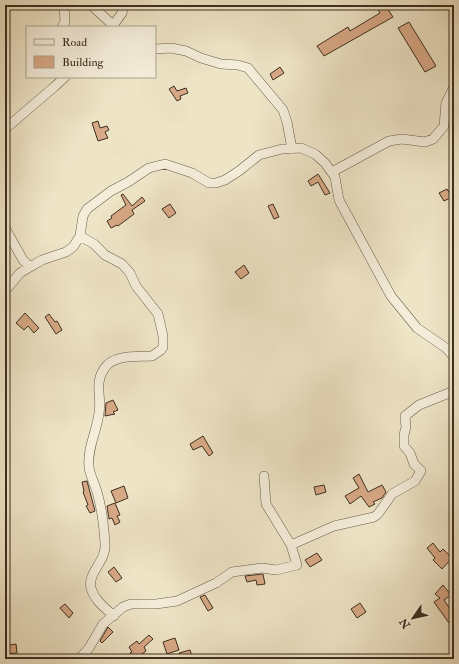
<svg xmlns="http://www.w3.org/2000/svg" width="459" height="664" font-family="'IM FELL Double Pica',serif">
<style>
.building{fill:#d8a986;stroke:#3d2f1f}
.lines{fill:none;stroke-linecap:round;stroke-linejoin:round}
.minor-casing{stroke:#695c49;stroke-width:10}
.minor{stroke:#f4edda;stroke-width:9}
</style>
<rect width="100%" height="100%" fill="#eee4c6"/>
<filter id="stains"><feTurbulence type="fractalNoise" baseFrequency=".005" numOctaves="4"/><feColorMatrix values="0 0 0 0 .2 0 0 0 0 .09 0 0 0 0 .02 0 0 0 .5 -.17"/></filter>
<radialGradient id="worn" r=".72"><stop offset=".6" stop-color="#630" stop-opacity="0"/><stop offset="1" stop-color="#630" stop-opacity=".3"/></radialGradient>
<path class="building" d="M375 5H385L393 17 324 56 317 46 348 27 350 31 380 13Z
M409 22 436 66 425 72 398 28Z
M280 67 284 73 273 80 270 74Z
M174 86 177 91 186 88 188 93 180 96 181 99 177 101 169 89Z
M98 121 100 128 107 126 109 130 105 132 108 138 98 141 92 123Z
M318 174 330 193 325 195 318 182 311 186 308 181Z
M447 189 452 197 444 201 439 193Z
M123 194 132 206 142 197 145 201 132 210 134 214 118 226 117 225 111 228 107 221 112 218 111 216 126 205 121 195Z
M170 204 176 213 169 218 162 209Z
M273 204 279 217 274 219 268 206Z
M244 265 249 273 241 279 235 272Z
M25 313 39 328 34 333 28 326 24 330 16 323Z
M49 314 55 322 57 321 62 330 56 334 45 317Z
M113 400 118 410 113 412 115 414 105 416 106 403Z
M203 436 213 453 209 456 202 446 193 450 190 444Z
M359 474 368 492 382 485 386 492 382 498 373 502 375 504 369 507 361 496 350 504 345 496 359 488 353 478Z
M87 481 95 511 90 513 86 506 88 505 83 492 84 491 82 482Z
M324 485 326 492 316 495 314 487Z
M124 486 128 498 116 503 111 491Z
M115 503 120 515 117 516 120 522 115 525 112 518 109 519 107 506Z
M433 543 440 552 443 549 452 558 442 569 433 560 435 558 427 548Z
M317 553 322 560 310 567 305 560Z
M114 567 122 578 116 582 108 572Z
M263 574 265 584 257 585 256 580 247 582 245 576Z
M443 585 451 595 444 600 450 609 454 607V620L449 623 434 602 440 598 435 594Z
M205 595 213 608 208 611 200 597Z
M360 603 366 612 357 618 351 609Z
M65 604 73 613 69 618 60 608Z
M108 627 113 632 102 643 100 641Z
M149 635 153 639 144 647 146 651 135 659 130 653 132 652 129 647 137 641 139 644Z
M175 638 179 650 167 654 163 642Z
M16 644 17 653 6 654 5 646Z
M190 650 193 659H182L179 653Z"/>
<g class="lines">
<g class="minor-casing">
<path id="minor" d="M91 5 115 27
M62 27 65 22 64 5
M112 27 122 13 124 5
M155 49 171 48 186 51 201 58 221 64 238 65 248 68 283 110 287 122 292 149
M5 129 54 87 65 77
M332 172 389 141 402 139 425 142 433 139 444 126 446 103 454 87
M5 228 23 260 30 267
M80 236 94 244 105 255 122 264 130 273 136 286 158 314 163 336V347L161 350 152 356C137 357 113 354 104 369 94 384 102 397 99 413 97 431 87 448 89 467 90 476 95 484 97 492 102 509 104 527 105 543 107 561 87 573 91 588 94 600 105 608 114 616
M5 291 20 273 30 267 42 260 66 252 73 247 80 236 83 216 87 209 111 191 128 182 149 168 165 164 192 173 209 183H216L225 180 239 171 259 155 282 149 301 148 315 154 325 163 335 177 339 200 391 296 417 328 446 348 454 357
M264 476 266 504 291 545
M79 659 89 648 103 624 123 607 131 604H156L177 601 216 583 232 572 262 568 276 570 297 565 291 545 334 526 374 517 378 514 392 494 415 481 421 471 414 464 410 453 404 446V435L406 427 405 416 419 405 454 391"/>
</g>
<use href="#minor" class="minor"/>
</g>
<rect width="459" height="664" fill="none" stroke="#eee4c6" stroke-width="20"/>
<rect x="6" y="6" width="447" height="652" fill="none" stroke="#3d2f1f" stroke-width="2"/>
<rect x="10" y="10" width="439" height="644" fill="none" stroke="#3d2f1f"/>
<rect x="26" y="26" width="130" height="52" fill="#f4edda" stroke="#aba18f"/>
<rect x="34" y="39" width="20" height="6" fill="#f4edda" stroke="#aba18f"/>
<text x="62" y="46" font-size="12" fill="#3d2f1f">Road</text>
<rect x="34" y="56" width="20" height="12" fill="#d8a986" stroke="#aba18f"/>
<text x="62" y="66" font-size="12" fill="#3d2f1f">Building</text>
<g transform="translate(413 618) rotate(236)" stroke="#f4edda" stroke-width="3" paint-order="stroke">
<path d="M0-3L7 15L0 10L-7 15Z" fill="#3d2f1f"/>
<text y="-6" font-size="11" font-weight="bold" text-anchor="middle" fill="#3d2f1f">N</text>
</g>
<rect width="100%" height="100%" filter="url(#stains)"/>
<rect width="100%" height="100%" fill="url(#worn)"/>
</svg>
